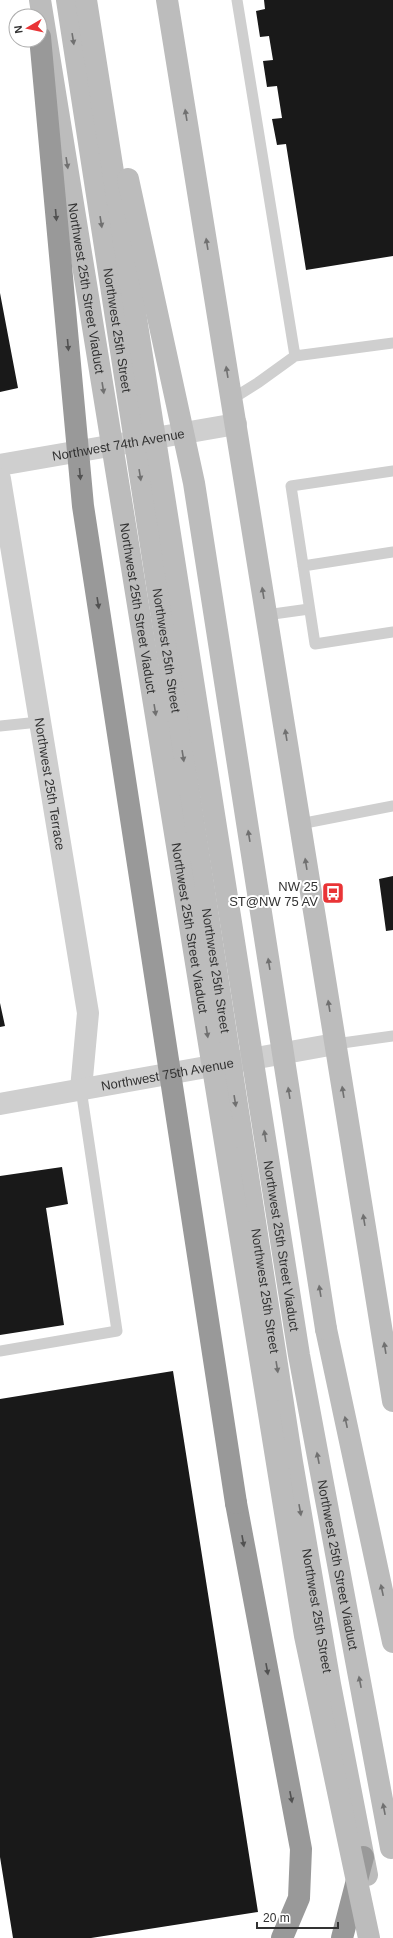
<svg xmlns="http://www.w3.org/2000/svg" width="393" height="1938" font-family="Arial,sans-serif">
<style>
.building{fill:#191919}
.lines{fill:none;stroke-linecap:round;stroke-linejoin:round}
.service{stroke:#cfcfcf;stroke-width:11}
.minor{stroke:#cfcfcf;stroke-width:22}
.secondary{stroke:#bcbcbc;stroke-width:22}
.motorway{stroke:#999;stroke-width:22}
.secondary-bridge{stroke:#bcbcbc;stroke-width:22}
.motorway-bridge{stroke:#999;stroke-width:22}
.oneway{fill:#707070}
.oneway2{fill:#515151}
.labels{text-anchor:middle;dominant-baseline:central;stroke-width:4;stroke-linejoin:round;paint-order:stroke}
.street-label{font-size:13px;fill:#323232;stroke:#fff}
.poi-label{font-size:13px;fill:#323232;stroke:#fff;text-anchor:end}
</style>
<rect width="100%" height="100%" fill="#fff"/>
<path class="building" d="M264 0H393V256L306 270 286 144 277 145 272 119 282 118 277 86 267 87 263 61 273 60 269 36 260 37 256 11 265 9Z
M0 293 18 388 0 392Z
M393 876V930L386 931 379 879Z
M0 1003 5 1026 0 1027Z
M62 1167 68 1204 46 1208 64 1325 0 1335V1176Z
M173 1371 258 1912 91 1938H13L0 1857V1399Z"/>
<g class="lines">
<path class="service" d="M237 0 295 356
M232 399 259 382 295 356 393 343
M393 471 291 486 315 644 393 632
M303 566 393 552
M266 615 309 609
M0 726 39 722
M300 824 393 806
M335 1044 393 1036
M0 1351 117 1331 81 1089"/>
<g class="minor">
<path id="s1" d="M0 465 236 424"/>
<path id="s2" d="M0 479 88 1013 81 1089"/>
<path id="s3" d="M0 1104 335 1044"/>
</g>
<g class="secondary">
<path id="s4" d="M67 0 292 1462 330 1684 367 1875"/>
<path d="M167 0 393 1401"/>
<path d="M326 1329 393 1642"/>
</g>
<path class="motorway" d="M236 1503 301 1849 299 1898 282 1938
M342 1938 363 1857"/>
<g class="secondary-bridge">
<path id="s5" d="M40 0 305 1636 369 1938"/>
<path id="s6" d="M86 0 299 1355 391 1848"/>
<path d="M128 179 194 483 326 1329"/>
</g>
<path class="motorway-bridge" d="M40 37 83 506 236 1503"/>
</g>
<defs><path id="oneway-solid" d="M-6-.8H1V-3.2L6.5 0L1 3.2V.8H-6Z"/></defs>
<g class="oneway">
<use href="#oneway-solid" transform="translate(73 39) rotate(81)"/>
<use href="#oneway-solid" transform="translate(186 115) rotate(-99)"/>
<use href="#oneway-solid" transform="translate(67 163) rotate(81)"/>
<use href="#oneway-solid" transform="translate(101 222) rotate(81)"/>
<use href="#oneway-solid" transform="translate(207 244) rotate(-99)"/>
<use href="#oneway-solid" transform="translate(227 372) rotate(-99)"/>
<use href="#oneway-solid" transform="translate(103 388) rotate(81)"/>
<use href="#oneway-solid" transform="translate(140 475) rotate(81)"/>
<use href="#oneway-solid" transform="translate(263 593) rotate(-99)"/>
<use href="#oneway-solid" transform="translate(155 710) rotate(81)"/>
<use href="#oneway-solid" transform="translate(286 735) rotate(-99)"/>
<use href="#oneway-solid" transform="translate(183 756) rotate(81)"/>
<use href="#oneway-solid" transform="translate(249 836) rotate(-99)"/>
<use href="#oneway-solid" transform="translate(306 864) rotate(-99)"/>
<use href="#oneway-solid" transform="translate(269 964) rotate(-99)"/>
<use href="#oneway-solid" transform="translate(329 1006) rotate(-99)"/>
<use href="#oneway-solid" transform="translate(207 1032) rotate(81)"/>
<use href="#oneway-solid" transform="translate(343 1092) rotate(-99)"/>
<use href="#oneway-solid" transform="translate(289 1093) rotate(-99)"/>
<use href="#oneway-solid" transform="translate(235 1101) rotate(81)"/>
<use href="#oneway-solid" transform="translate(265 1136) rotate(-99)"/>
<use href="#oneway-solid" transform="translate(364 1220) rotate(-99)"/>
<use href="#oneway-solid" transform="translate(320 1291) rotate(-99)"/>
<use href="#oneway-solid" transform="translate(385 1348) rotate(-99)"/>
<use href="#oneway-solid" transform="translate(277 1367) rotate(81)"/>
<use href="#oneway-solid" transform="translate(346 1422) rotate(-102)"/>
<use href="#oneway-solid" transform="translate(318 1458) rotate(-101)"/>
<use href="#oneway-solid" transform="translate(300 1510) rotate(80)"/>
<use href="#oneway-solid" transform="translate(382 1590) rotate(-102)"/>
<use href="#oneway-solid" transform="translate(360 1682) rotate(-101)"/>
<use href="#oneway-solid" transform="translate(384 1809) rotate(-101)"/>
</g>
<g class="oneway2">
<use href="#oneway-solid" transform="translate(56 215) rotate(85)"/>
<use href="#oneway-solid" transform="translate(68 345) rotate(85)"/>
<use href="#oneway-solid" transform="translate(80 474) rotate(85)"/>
<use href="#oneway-solid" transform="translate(98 603) rotate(81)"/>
<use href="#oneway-solid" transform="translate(243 1541) rotate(80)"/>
<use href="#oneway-solid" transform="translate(267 1669) rotate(80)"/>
<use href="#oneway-solid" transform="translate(291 1797) rotate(79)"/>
</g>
<defs>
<g id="bus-square" transform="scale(1.15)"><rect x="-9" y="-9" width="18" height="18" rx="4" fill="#e93436" stroke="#fff"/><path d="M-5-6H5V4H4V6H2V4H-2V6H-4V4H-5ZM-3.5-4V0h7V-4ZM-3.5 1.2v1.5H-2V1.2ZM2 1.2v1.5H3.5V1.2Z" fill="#fff"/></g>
</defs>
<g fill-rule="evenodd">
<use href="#bus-square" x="333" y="893"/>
</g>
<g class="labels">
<g class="street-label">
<text stroke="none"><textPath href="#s5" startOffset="292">Northwest 25th Street Viaduct</textPath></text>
<text stroke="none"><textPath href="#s4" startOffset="334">Northwest 25th Street</textPath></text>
<text stroke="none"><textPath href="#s1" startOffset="120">Northwest 74th Avenue</textPath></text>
<text stroke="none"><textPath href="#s5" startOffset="616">Northwest 25th Street Viaduct</textPath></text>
<text stroke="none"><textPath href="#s4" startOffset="658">Northwest 25th Street</textPath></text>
<text stroke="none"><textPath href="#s2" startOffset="309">Northwest 25th Terrace</textPath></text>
<text stroke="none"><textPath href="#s5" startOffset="940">Northwest 25th Street Viaduct</textPath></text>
<text stroke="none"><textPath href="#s4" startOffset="982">Northwest 25th Street</textPath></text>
<text stroke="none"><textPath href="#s3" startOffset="170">Northwest 75th Avenue</textPath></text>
<text stroke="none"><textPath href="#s6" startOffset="1261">Northwest 25th Street Viaduct</textPath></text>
<text stroke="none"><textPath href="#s4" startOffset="1306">Northwest 25th Street</textPath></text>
<text stroke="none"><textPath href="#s6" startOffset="1585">Northwest 25th Street Viaduct</textPath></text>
<text stroke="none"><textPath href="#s4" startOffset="1630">Northwest 25th Street</textPath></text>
</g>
<g class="poi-label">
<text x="318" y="886">NW 25<tspan x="318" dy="15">ST@NW 75 AV</tspan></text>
</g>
</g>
<g transform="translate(28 28) rotate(261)"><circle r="19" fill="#ffffff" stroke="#adadad"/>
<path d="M0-3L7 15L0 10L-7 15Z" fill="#e93436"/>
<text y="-6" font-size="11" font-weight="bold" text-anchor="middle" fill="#323232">N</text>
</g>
<path d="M257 1922v6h81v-6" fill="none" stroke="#323232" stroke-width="2"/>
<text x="263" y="1922" font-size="12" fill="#323232" stroke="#ffffff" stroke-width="3" paint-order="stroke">20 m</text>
</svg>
